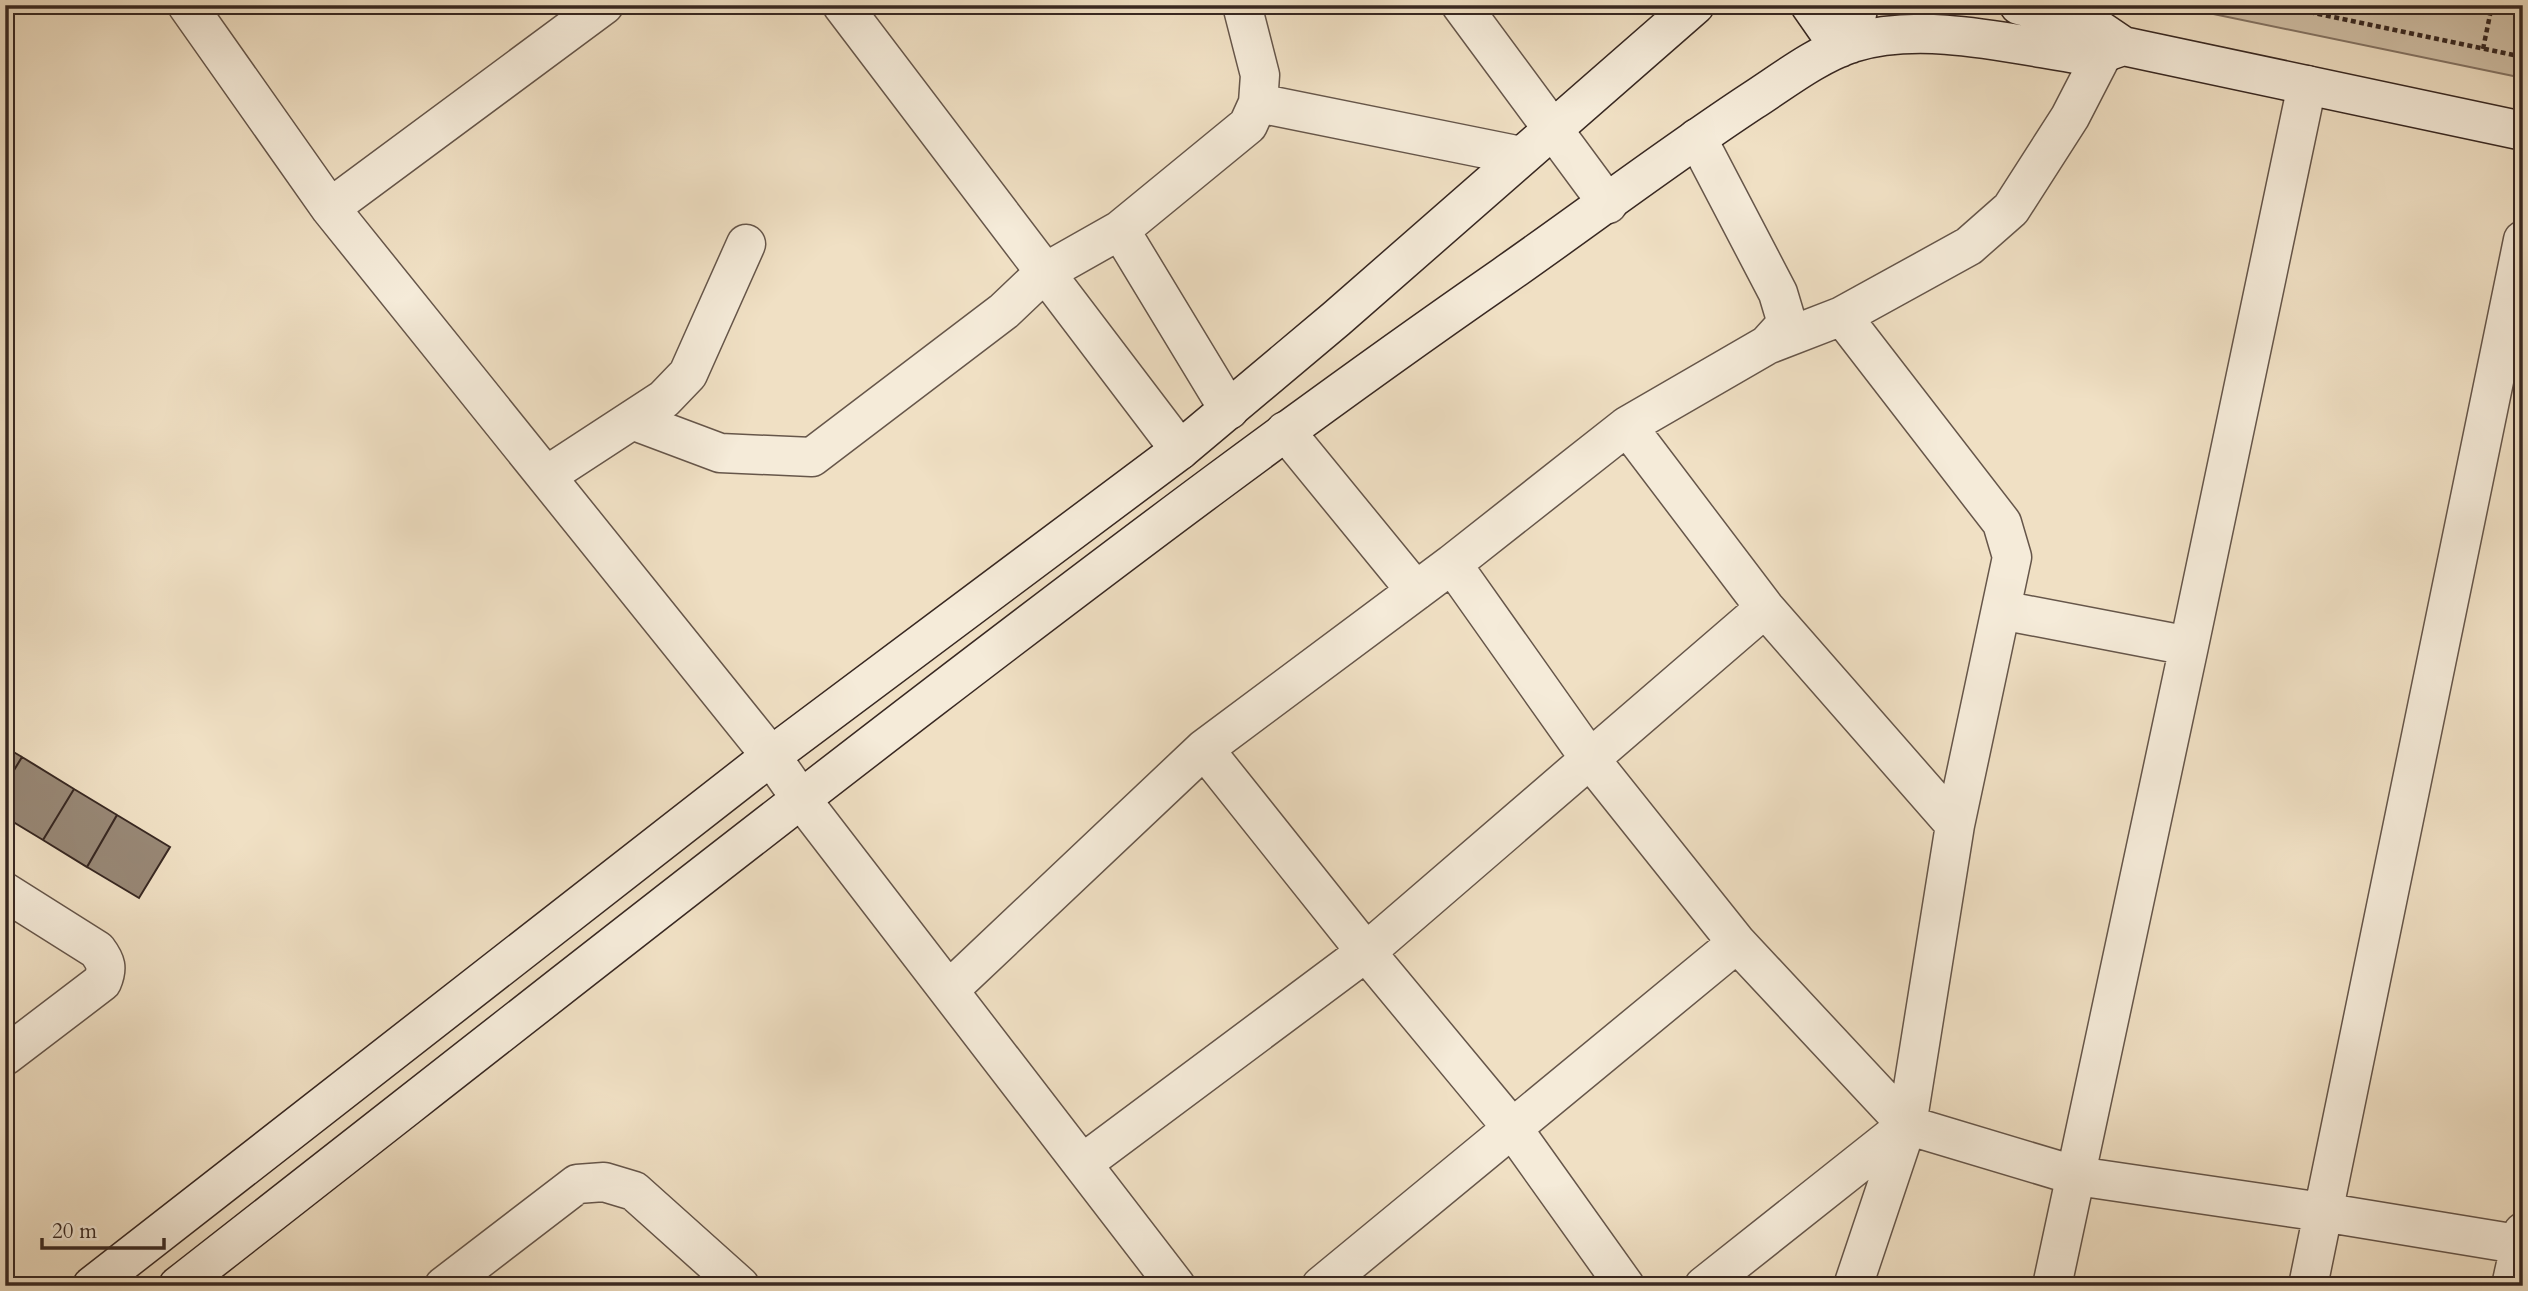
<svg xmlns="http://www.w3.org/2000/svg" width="2528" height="1291" font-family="Cardo,serif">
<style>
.green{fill:#d1c1a8;stroke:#847465;stroke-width:2}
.building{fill:#988876;stroke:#382822;stroke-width:2}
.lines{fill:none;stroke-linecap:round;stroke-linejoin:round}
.street-casing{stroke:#66564a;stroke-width:41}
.secondary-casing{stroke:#382822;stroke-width:41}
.path{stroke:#382822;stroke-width:4.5;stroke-dasharray:5 3.5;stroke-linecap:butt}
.street{stroke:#f5ebd9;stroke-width:38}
.secondary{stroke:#f5ebd9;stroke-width:38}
</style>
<rect width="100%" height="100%" fill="#f0e0c4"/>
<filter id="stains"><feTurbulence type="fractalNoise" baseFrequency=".00286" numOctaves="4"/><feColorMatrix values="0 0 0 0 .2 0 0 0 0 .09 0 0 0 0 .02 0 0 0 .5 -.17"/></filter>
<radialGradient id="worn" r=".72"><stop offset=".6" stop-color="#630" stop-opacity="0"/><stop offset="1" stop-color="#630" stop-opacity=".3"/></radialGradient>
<path class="green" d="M2170 5H2523V78Z"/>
<path class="building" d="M5 747 22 757 5 785Z
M22 757 74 789 43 840 5 817V785Z
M74 789 117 815 87 867 43 840Z
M117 815 170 847 139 898 87 867Z"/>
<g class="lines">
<g class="street-casing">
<path id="street" d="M187 5 330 208 771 756 801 799 1176 1286
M842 5 1180 450
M1461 5 1608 204
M1258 103 1521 156
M1697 138 1778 293 1787 323 1767 345 1627 426 1765 608 1955 825 1907 1125 1853 1286
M330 208 604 5
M1120 230 1229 410
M1842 316 2002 523 2012 557 1955 825
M1767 345 1842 316 1969 246 2011 209 2070 117 2103 53
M632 420 720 453 812 457 1004 311 1044 273 1120 230 1248 125 1258 103 1260 75 1242 5
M1285 431 1416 591
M546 476 664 399 688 374 746 244
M1452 564 1590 759 1737 943 1907 1125 2077 1176 2322 1212 2523 1245
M2001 610 2189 646
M1204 749 1366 952 1513 1129 1625 1286
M5 892 97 950C106 962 108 968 102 982L5 1056
M950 989 1204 749 1452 564 1627 426
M1082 1164 1366 952 1765 608
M444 1286 577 1184 604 1182 634 1191 740 1286
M1321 1286 1737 943
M1704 1286 1907 1125
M2052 1286 2189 646 2307 85
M2308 1286 2523 240
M2511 1286 2523 1232"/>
</g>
<g class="secondary-casing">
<path id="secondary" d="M1810 5 1840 48
M2019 5 2089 23 2123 46 2523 131
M1850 44 1859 5
M92 1286 771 756 1180 450 1336 319 1695 5
M178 1286C429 1090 679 892 932 698 1120 554 1309 411 1504 276 1587 218 1667 157 1752 101 1783 81 1816 55 1852 43 1923 21 2011 44 2083 55L2103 53 2123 46"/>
</g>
<path class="path" d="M2276 5 2523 57
M2483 49 2492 5"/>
<use href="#street" class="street"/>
<use href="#secondary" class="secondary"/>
</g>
<rect width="2528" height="1291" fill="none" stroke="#f0e0c4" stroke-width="28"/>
<rect x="7" y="7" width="2514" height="1277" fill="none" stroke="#382822" stroke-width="3.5"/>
<rect x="14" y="14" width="2500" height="1263" fill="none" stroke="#382822" stroke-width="2"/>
<path d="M42 1238v10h122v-10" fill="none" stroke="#382822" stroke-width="3.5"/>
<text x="52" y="1238" font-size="21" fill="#382822" stroke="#f5ebd9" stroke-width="5" paint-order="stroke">20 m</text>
<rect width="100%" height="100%" filter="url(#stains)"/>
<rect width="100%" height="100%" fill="url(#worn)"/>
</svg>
